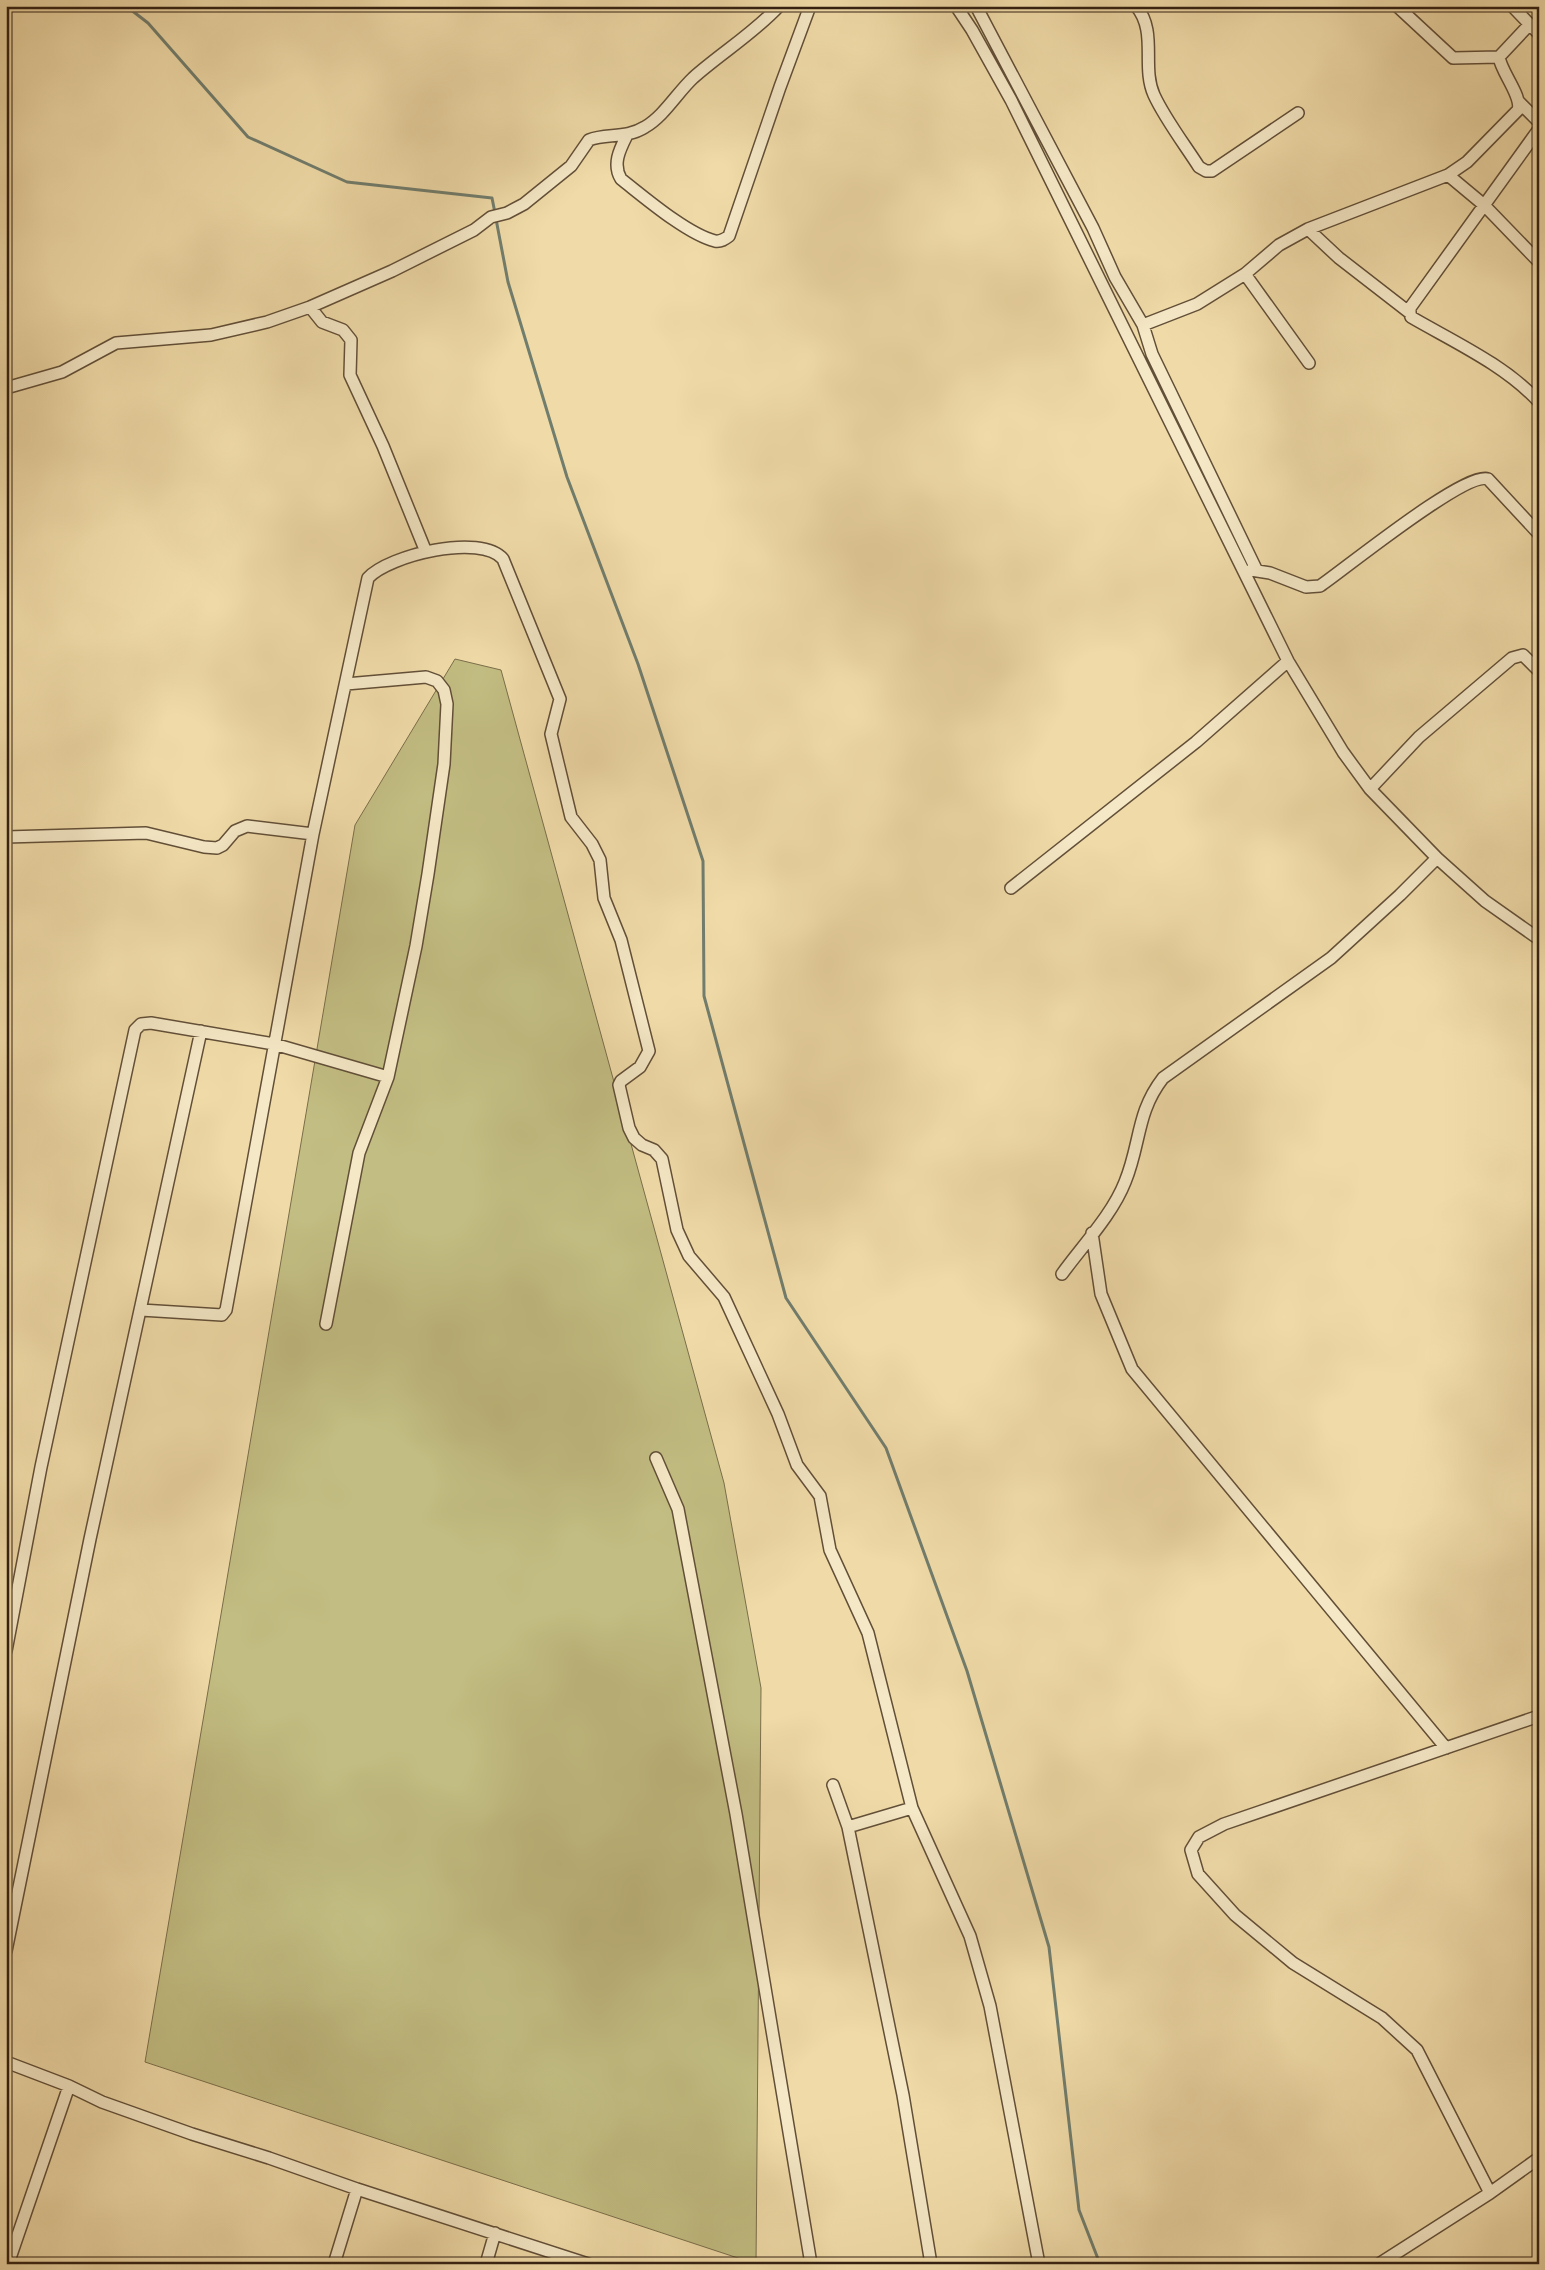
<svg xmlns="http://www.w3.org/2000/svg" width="1545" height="2270" font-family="'EB Garamond',serif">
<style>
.green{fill:#c2bd82;stroke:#7a6e4a}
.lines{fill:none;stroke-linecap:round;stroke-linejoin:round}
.stream{stroke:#717d6d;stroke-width:3}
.street-casing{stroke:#624f38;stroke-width:14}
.street{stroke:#f5e8c6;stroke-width:11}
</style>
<rect width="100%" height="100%" fill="#f0dba8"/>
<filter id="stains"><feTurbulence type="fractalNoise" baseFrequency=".004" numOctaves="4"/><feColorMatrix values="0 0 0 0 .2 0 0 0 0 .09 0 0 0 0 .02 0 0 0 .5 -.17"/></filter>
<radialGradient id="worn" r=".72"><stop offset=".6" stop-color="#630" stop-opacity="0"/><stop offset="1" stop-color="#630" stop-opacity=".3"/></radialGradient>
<path class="green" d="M455 659 501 670 724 1483 761 1688 756 2264 145 2062 355 825Z"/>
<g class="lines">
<path class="stream" d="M126 6 148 23 248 137 347 182 492 198 495 213
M496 219 508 282 567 477 638 664 703 861 704 996 786 1298 886 1448 967 1671 1049 1947 1079 2210 1100 2264"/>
<g class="street-casing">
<path id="street" d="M956 6 972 30 1011 100 1288 661 1343 752 1370 789 1437 858 1485 901 1539 939
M976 6 1093 228 1115 277 1143 325 1152 354 1257 571
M1136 6C1158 32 1141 66 1154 95 1165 119 1185 145 1199 167L1206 171H1212L1298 113
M1397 6 1453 58 1499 57
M1512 6 1539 34
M1519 102 1539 122
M627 135C620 149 612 164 621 179 644 197 687 234 715 241 721 242 725 239 729 236L780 87 810 6
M1448 175 1484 205 1539 262
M1308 229 1339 258 1410 313 1411 317C1454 342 1505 365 1539 402
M1245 274 1309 363
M310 307 322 322 343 330 351 340 350 375 383 446 426 552
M1410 313V308L1539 129
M1143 325 1197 304 1245 274 1279 245 1308 229 1448 175 1467 162 1518 110C1523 97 1501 72 1499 57L1529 25
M6 388 62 372 116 343 211 335 267 322 310 307 392 271 474 230 491 217 507 213 524 204 571 166 589 140C606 133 626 139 645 127 664 116 677 93 693 78 721 53 753 34 779 6
M1251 570 1270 573 1306 587 1320 586C1345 569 1465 471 1488 479L1539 534
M1370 789 1419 737 1512 658 1523 655 1539 671
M6 837 146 833 204 847 217 848 223 845 235 831 247 826 313 834
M1011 888 1196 742 1288 661
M1092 1233 1101 1294 1132 1369 1446 1748
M1062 1274C1083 1245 1112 1215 1125 1182 1141 1143 1136 1113 1163 1078L1331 958 1400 895 1437 858
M141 1310 222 1315 226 1310 313 834 368 578C389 555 481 533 503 559L560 699 551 734 571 817 592 844 600 860 604 898 621 940 649 1051 640 1067 621 1081 619 1085 629 1128 634 1138 642 1145 654 1150 662 1159 677 1230 689 1256 724 1297 778 1414 797 1465 820 1496 830 1550 868 1633 912 1808 970 1936 990 2006 1039 2264
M326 1324 359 1153 388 1077 416 946 428 874 444 764 447 704 444 690 437 681 426 677 346 684
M656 1458 678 1509 736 1814 811 2264
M6 1651 41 1467 135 1030 141 1024 151 1023 274 1044 388 1077
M833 1785 848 1827 903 2095 931 2264
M848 1827 912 1808
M6 1951 90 1539 201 1031
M6 2062 69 2086 102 2102 192 2134 269 2158 357 2189 588 2264
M1490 2193 1417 2050 1382 2018 1293 1963 1235 1915 1198 1874 1191 1850 1199 1837 1224 1824 1539 1716
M8 2264 69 2086
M334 2264 357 2189
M486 2264 495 2233
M1379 2264 1490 2193 1539 2158"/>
</g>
<use href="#street" class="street"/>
</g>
<rect width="1545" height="2270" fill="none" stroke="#f0dba8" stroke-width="25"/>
<rect x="8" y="8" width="1530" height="2255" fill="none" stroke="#332012" stroke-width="2.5"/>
<rect x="12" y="12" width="1520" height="2245" fill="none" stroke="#332012"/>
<rect width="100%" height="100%" filter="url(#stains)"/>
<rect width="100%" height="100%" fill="url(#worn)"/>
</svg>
